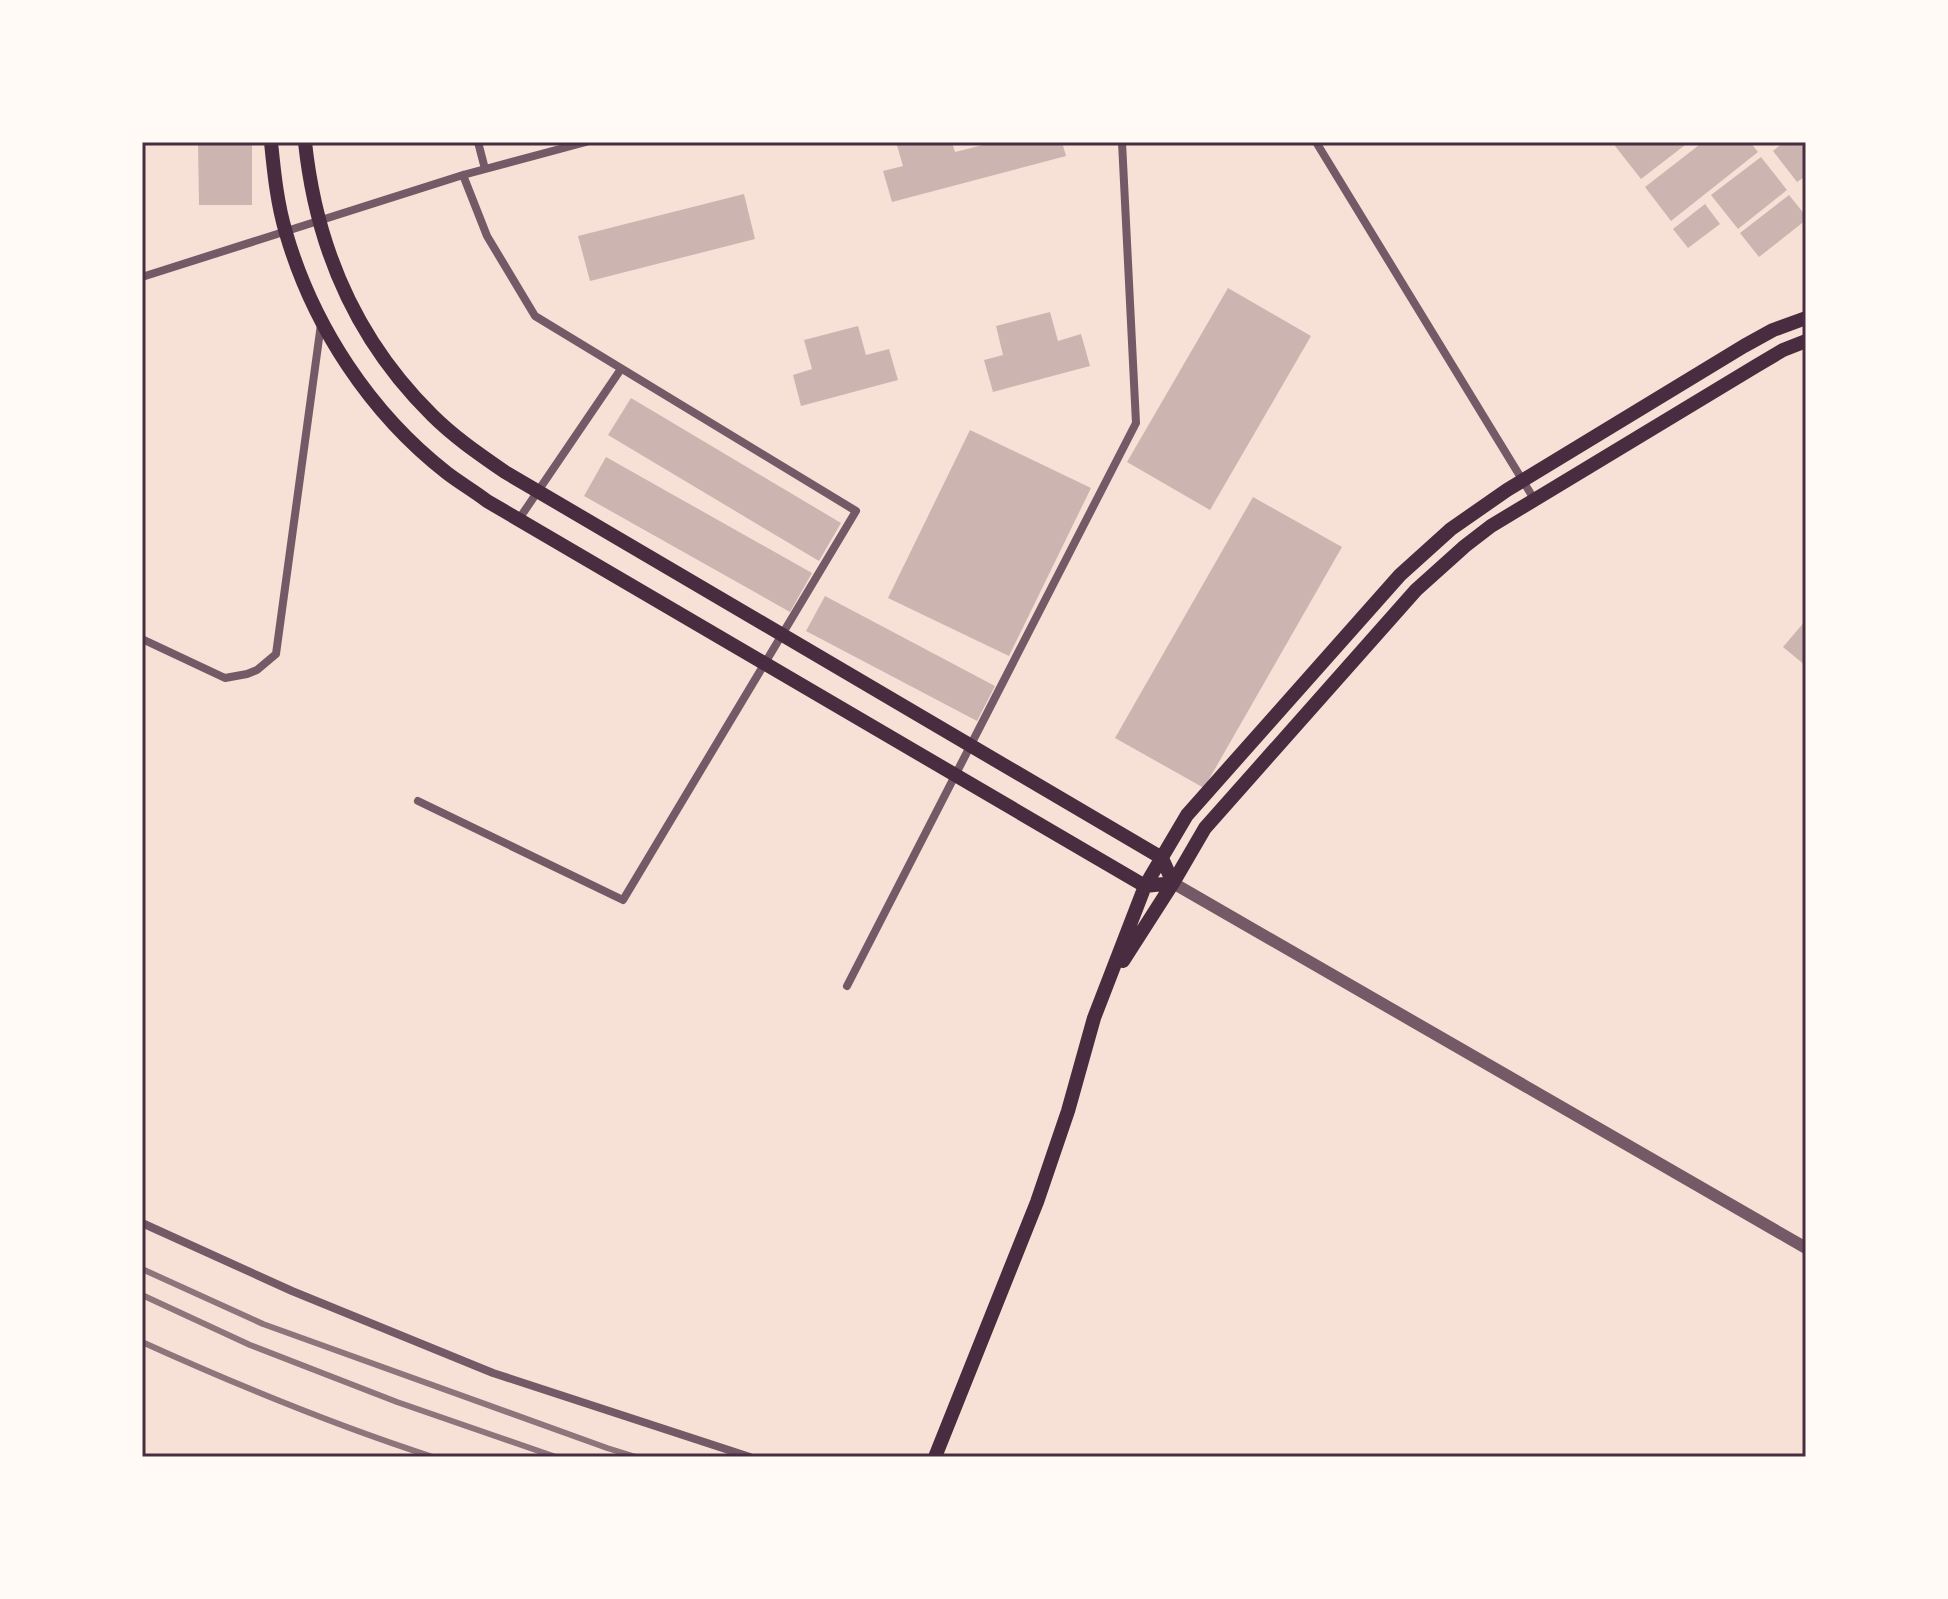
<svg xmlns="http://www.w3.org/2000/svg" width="1948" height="1599" font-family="'Roboto Condensed',sans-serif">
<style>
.building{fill:#ccb4b1}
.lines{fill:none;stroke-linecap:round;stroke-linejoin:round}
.minor{stroke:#755966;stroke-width:8}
.tertiary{stroke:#755966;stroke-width:12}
.secondary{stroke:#4a2c40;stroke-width:14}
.rail{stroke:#8f747c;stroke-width:6}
.neatline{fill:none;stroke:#4a2c40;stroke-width:3}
</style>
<rect width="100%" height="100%" fill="#f7e1d7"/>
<path class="building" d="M198 142H252V205H199Z
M896 142H952L955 152 983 145V142H1062L1066 156 892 202 883 171 903 166Z
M1620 142H1689L1641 179 1615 146Z
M1703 142H1750L1758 152 1671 221 1645 187Z
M1784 142H1806V176L1797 182 1773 151Z
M1761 157 1787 190 1738 229 1711 195Z
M744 194 755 239 590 281 578 236Z
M1789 195 1806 216V220L1759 257 1740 233Z
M1705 204 1720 224 1688 248 1673 229Z
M1228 288 1311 336 1210 510 1127 462Z
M1050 312 1058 341 1081 334 1090 366 993 392 984 360 1003 355 996 326Z
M858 326 866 355 889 349 898 380 801 406 793 375 812 369 804 340Z
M631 398 841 523 819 561 608 435Z
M970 430 1091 488 1009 656 888 598Z
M606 457 812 573 790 612 584 496Z
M1253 497 1342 547 1204 788 1115 738Z
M825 596 995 686 977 721 806 631Z
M1806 620V666L1783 647Z"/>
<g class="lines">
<path class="minor" d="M478 142 485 169
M1316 142 1534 499
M142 277 463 175 586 142
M519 519 621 369
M142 639 225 678 247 674 257 670 276 654 321 324
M418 801 623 900 856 511 535 316 487 236 463 175
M847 986 1136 423 1122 142
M142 1223 292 1291 493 1373 750 1457"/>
<path class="tertiary" d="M1173 883 1806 1248"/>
<path class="secondary" d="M271 142C274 172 277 203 286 233 313 326 370 413 447 473 460 483 474 491 487 501L1145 886 1173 883
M305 142C316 247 356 340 432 415 454 437 479 454 505 472L1162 858 1173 883
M1123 961 1173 883 1205 828 1416 590 1465 546 1491 526 1756 366 1783 350 1806 341
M935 1457 1037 1202 1068 1111 1094 1018 1145 886 1187 815 1400 575 1451 529 1507 490 1744 346 1773 330 1806 318"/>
<path class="rail" d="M142 1269 263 1324 607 1448 636 1457
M142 1295 250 1345 397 1402 556 1457
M142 1342C237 1385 334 1425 433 1457"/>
</g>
<rect width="1948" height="1599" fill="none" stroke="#fffaf5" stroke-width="288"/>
<rect x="144" y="144" width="1660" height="1311" class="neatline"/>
</svg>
